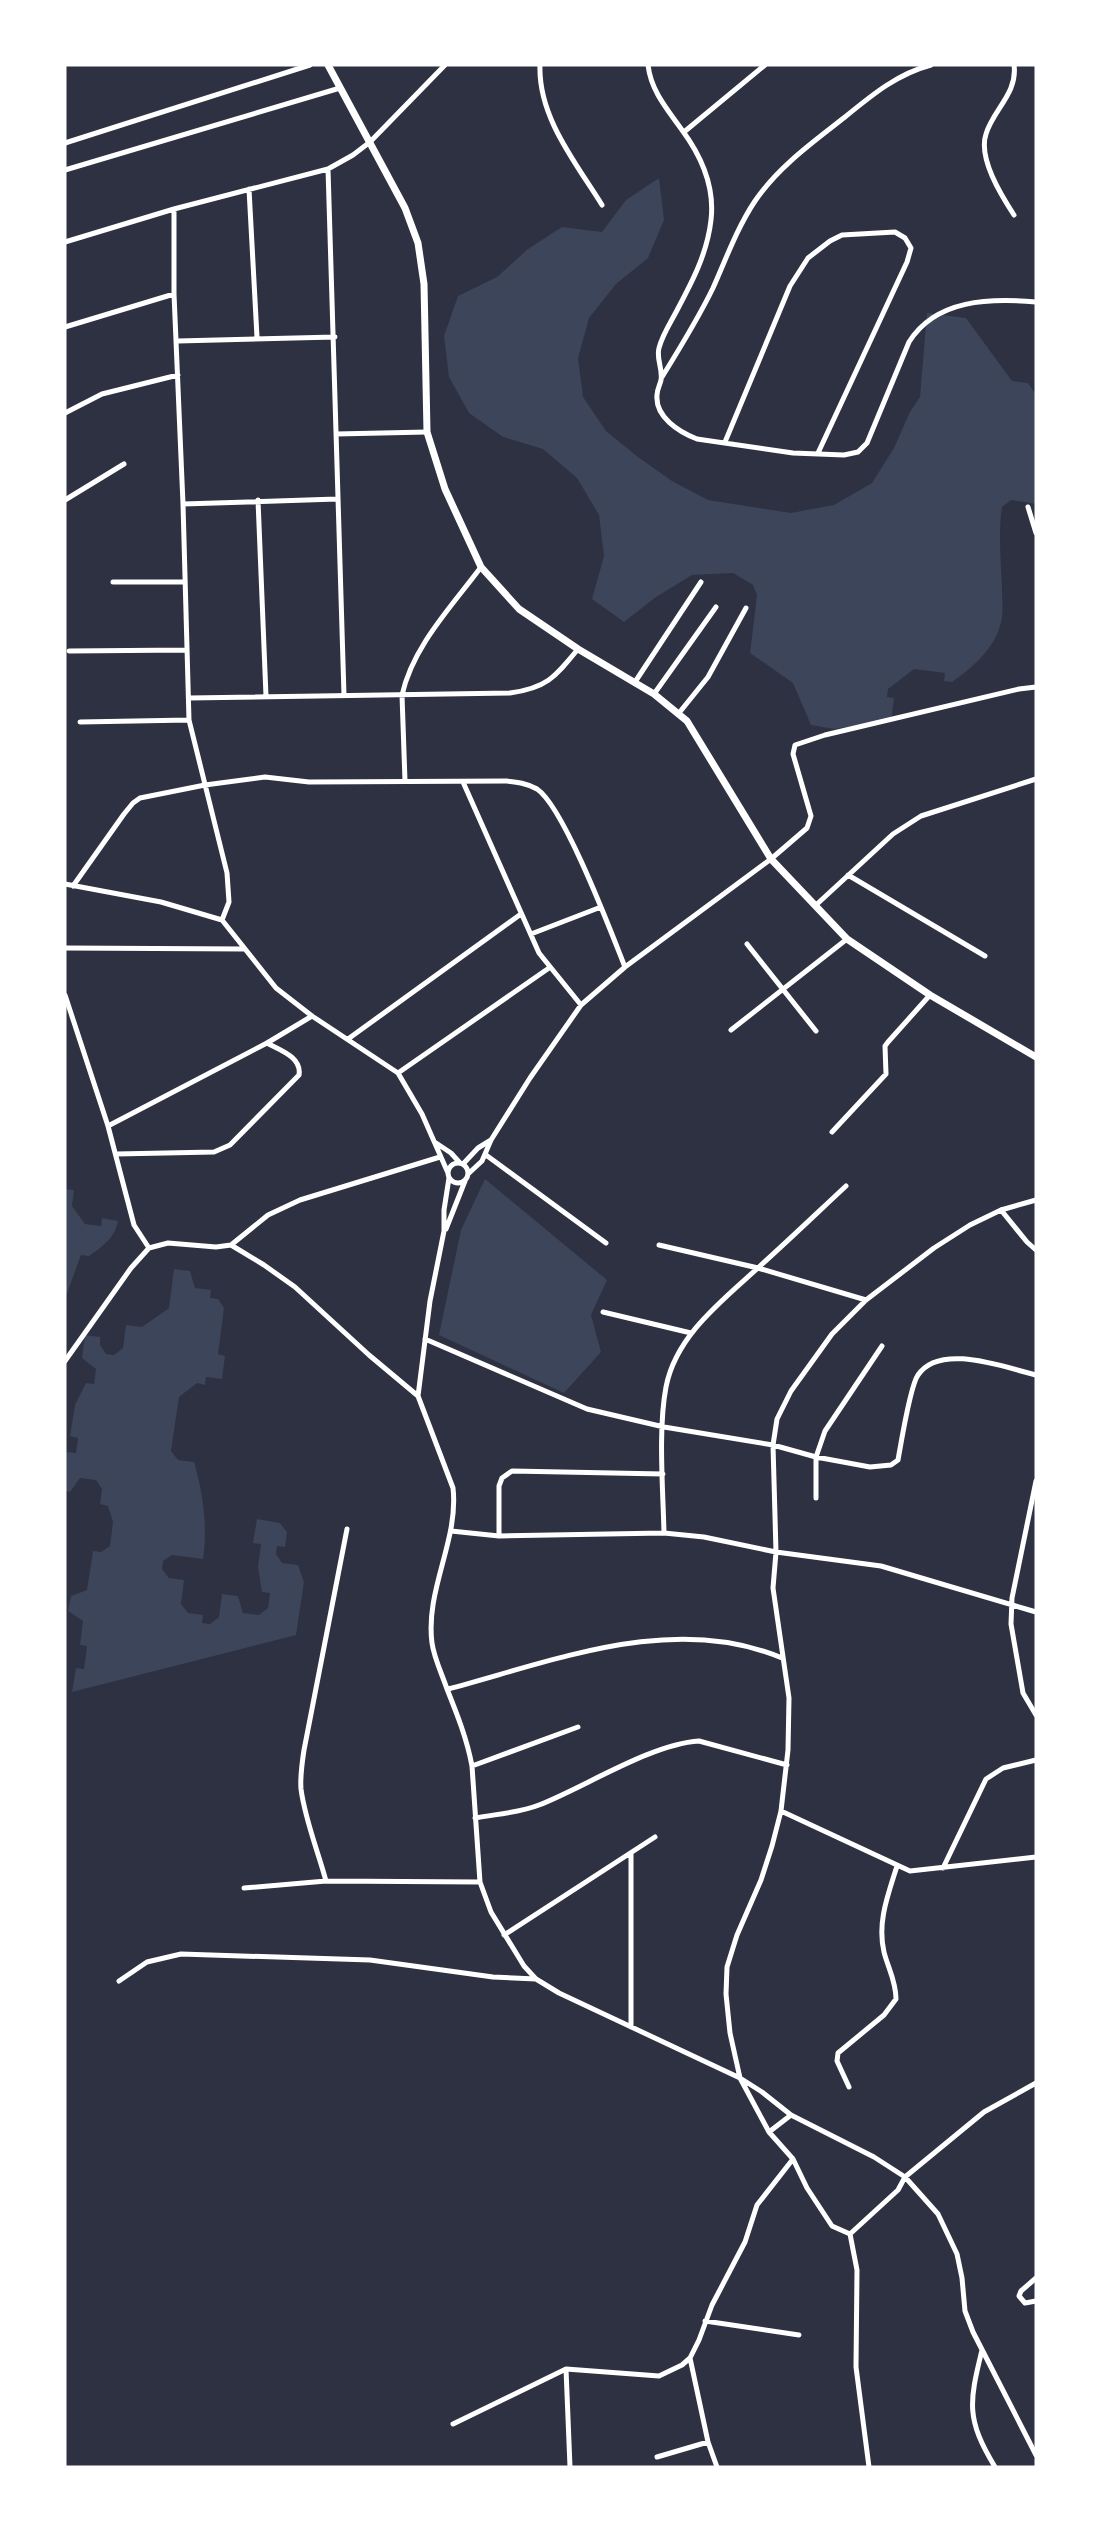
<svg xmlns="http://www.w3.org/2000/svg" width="1101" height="2532" font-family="Karla,sans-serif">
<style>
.green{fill:#3c4559}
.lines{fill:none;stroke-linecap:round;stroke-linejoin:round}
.minor{stroke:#fff;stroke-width:5}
.tertiary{stroke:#fff;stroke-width:7}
</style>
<rect width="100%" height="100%" fill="#2d3142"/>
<path class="green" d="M659 178 664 220 648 258 616 284 589 318 578 358 583 397 606 431 638 457 672 481 708 500 791 513 834 505 872 483 894 448 910 412 920 397 927 313 966 318 1012 381 1028 383 1036 395V504L1011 500 1002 507C998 533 1001 561 1002 588 1002 600 1004 614 1000 626 993 650 972 668 952 682L944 681 945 673 914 669 888 689 887 697 894 698 891 721 834 729 811 725 793 683 750 653 757 595 753 585 733 573 692 575 656 597 624 622 592 599 604 556 599 515 577 478 543 449 503 437 469 413 449 377 444 336 458 296 497 277 528 249 562 227 602 232 626 200Z
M485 1179 607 1280 591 1315 601 1352 564 1393 439 1335 461 1230Z
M65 1189 74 1190 72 1206 85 1224 101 1226 102 1218 118 1221C115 1238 102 1247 89 1256L81 1255 65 1299Z
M174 1269 190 1271 195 1288 211 1290 210 1298 218 1299 224 1308 218 1354 225 1356 222 1379 206 1377 205 1385 197 1383 179 1397 171 1451 178 1460 194 1462C203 1492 208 1529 203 1559L172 1555 163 1561 162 1569 169 1578 184 1580 181 1604 188 1613 203 1615 202 1623 210 1624 219 1617 222 1594 238 1596 243 1613 259 1615 268 1608 270 1593 262 1592 258 1567 261 1544 253 1543 257 1519 280 1523 287 1532 285 1547 277 1546 276 1554 282 1563 298 1565 304 1582 296 1635 72 1692 76 1668 84 1669 87 1646 80 1645 83 1621 68 1611 71 1596 87 1590 93 1551 101 1552 110 1546 113 1522 108 1506 100 1504 102 1489 96 1480 80 1478 70 1492 65 1491V1454L68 1452 76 1453 78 1438 70 1436 75 1405 86 1383 94 1384 96 1369 82 1358 85 1335 100 1337V1345L106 1354 114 1355 123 1348 126 1325 142 1327 169 1308Z"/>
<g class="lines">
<path class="minor" d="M540 65C538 117 576 163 602 205
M648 65C651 91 667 109 682 130 702 157 715 186 711 220 707 255 691 284 675 314 669 325 662 336 659 348 656 359 663 369 661 380 660 385 657 389 657 395 655 417 679 432 697 439L793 453 844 455 858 452 867 443 909 342C936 299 990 298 1036 302
M684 132 765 65
M65 143 310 65
M328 169 344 695
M65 170 340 88
M249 189 257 337
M174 209V294L183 504 189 720 227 873 229 902 222 920
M1014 215C1001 195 978 158 986 134 993 110 1018 93 1014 65
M65 242 174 209 328 169 353 155 370 142 445 65
M65 327 174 294
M178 341 335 337
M662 377C680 348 698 319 713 288 726 259 737 228 755 201 778 167 813 142 845 117 872 95 897 74 931 65
M65 413 102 394 178 375
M336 434 427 432
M725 442 790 286 808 258 830 241 842 235 895 232 905 238 911 248 907 262 818 453
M65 500 124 464
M258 500 266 696
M183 504 337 499
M1028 507 1036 533
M113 582H185
M69 651 187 650
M635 682 701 582
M654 694 716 607
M189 698 510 693C547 688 555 677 578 649
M679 713 708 677 746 608
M80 722 189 720
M405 781 402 695C413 646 452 606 481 567
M463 782 539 953 581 1005
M848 875 985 956
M65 884 161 902 222 920 276 988 312 1016 398 1073 422 1114 448 1173
M73 886 124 814 133 803 140 798 205 785 265 777 309 782 506 781C516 782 527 783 537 789 564 807 611 932 625 967
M816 905 893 834 921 816 1036 779
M531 934 601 907
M747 944 816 1031
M65 948 245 949
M65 995 108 1126 134 1225 149 1248
M731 1030 847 939
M348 1039 521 914
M398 1073 549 968
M108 1126 267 1043 312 1016
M832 1132 886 1074 885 1046 888 1042 930 995
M436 1143 451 1153 460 1163
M116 1154 214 1152 230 1145 299 1075C302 1057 280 1050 267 1043
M486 1155 606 1243
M448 1173a10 10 0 1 1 20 0a10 10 0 1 1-20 0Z
M463 1164 478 1148 491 1140
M468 1174 482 1161 491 1140 530 1078 581 1005 625 967 771 859 807 828 811 816 793 754 795 745 825 735 1019 689 1036 687
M449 1178 444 1210V1231L430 1301 418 1396 453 1488C459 1540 425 1590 432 1643 434 1658 442 1674 447 1689 457 1714 467 1739 472 1766L480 1882 491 1912 524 1966 536 1979 559 1993 740 2078 762 2092 791 2115 874 2157 905 2177 984 2112 1036 2083
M1001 1210 1027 1242 1036 1250
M446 1229 465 1181
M231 1245 268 1215 300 1200 440 1157
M659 1245 758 1268 866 1300
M603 1312 691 1333
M425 1339 587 1409 664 1427 773 1445 816 1457 870 1467 891 1465 898 1460C901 1444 910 1386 918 1375 940 1342 1006 1368 1036 1375
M65 1361 131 1268 149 1248 168 1243 216 1247 231 1245 264 1265 295 1287 369 1355 418 1396
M1036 1481 1012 1598 1011 1624 1023 1693 1036 1715
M816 1498V1457L825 1431 882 1346
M451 1531 499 1536 664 1533 704 1537 776 1552 881 1566 1036 1612
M664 1533C663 1489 658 1429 666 1387 676 1335 723 1300 760 1266 789 1240 817 1213 846 1186
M499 1536V1486L502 1478 512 1471 663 1474
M448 1689C554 1661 674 1612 782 1658
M472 1766 578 1727
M781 1811 910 1871 1036 1857
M475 1818C496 1814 519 1813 539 1805 585 1787 651 1744 699 1741L787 1765
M631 1853V2027
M943 1868 986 1779 1003 1768 1036 1760
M326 1881C318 1851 305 1820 301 1789 300 1777 302 1763 304 1750L347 1529
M244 1888 326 1881 480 1882
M504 1935 655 1837
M119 1981 147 1962 181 1954 370 1960 493 1977 536 1979
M849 2087 837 2061 838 2053 884 2015 896 1999C896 1981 888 1968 884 1952 877 1922 888 1895 897 1866
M769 2132 791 2115
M850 2234 898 2190 905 2177 938 2214 957 2254 962 2278 965 2311 973 2332 1036 2455
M1036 2278 1021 2291 1019 2296 1025 2303 1036 2301
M705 2321 799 2335
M982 2350C969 2403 966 2419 995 2467
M690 2358 708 2442 717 2467
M566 2369 570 2467
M453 2424 566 2369 659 2376 682 2365 690 2358 699 2340 712 2305 745 2242 757 2205 793 2159
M657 2457 708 2442
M869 2467 856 2367 857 2270 850 2234 832 2226 807 2188 793 2159 769 2132 740 2078 730 2033 726 1994 727 1967 737 1935 761 1880 772 1846 781 1811 788 1750 789 1698 773 1588 776 1552 773 1445 777 1419 791 1391 832 1334 866 1300 934 1248 970 1225 1001 1210 1036 1200"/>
<path class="tertiary" d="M328 65 405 208 418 243 424 284 427 432 445 489 481 567 519 609 578 649 654 694 687 721 771 859 847 939 930 995 1036 1057"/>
</g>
<rect width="1101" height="2532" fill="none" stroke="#ffffff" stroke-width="133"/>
</svg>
